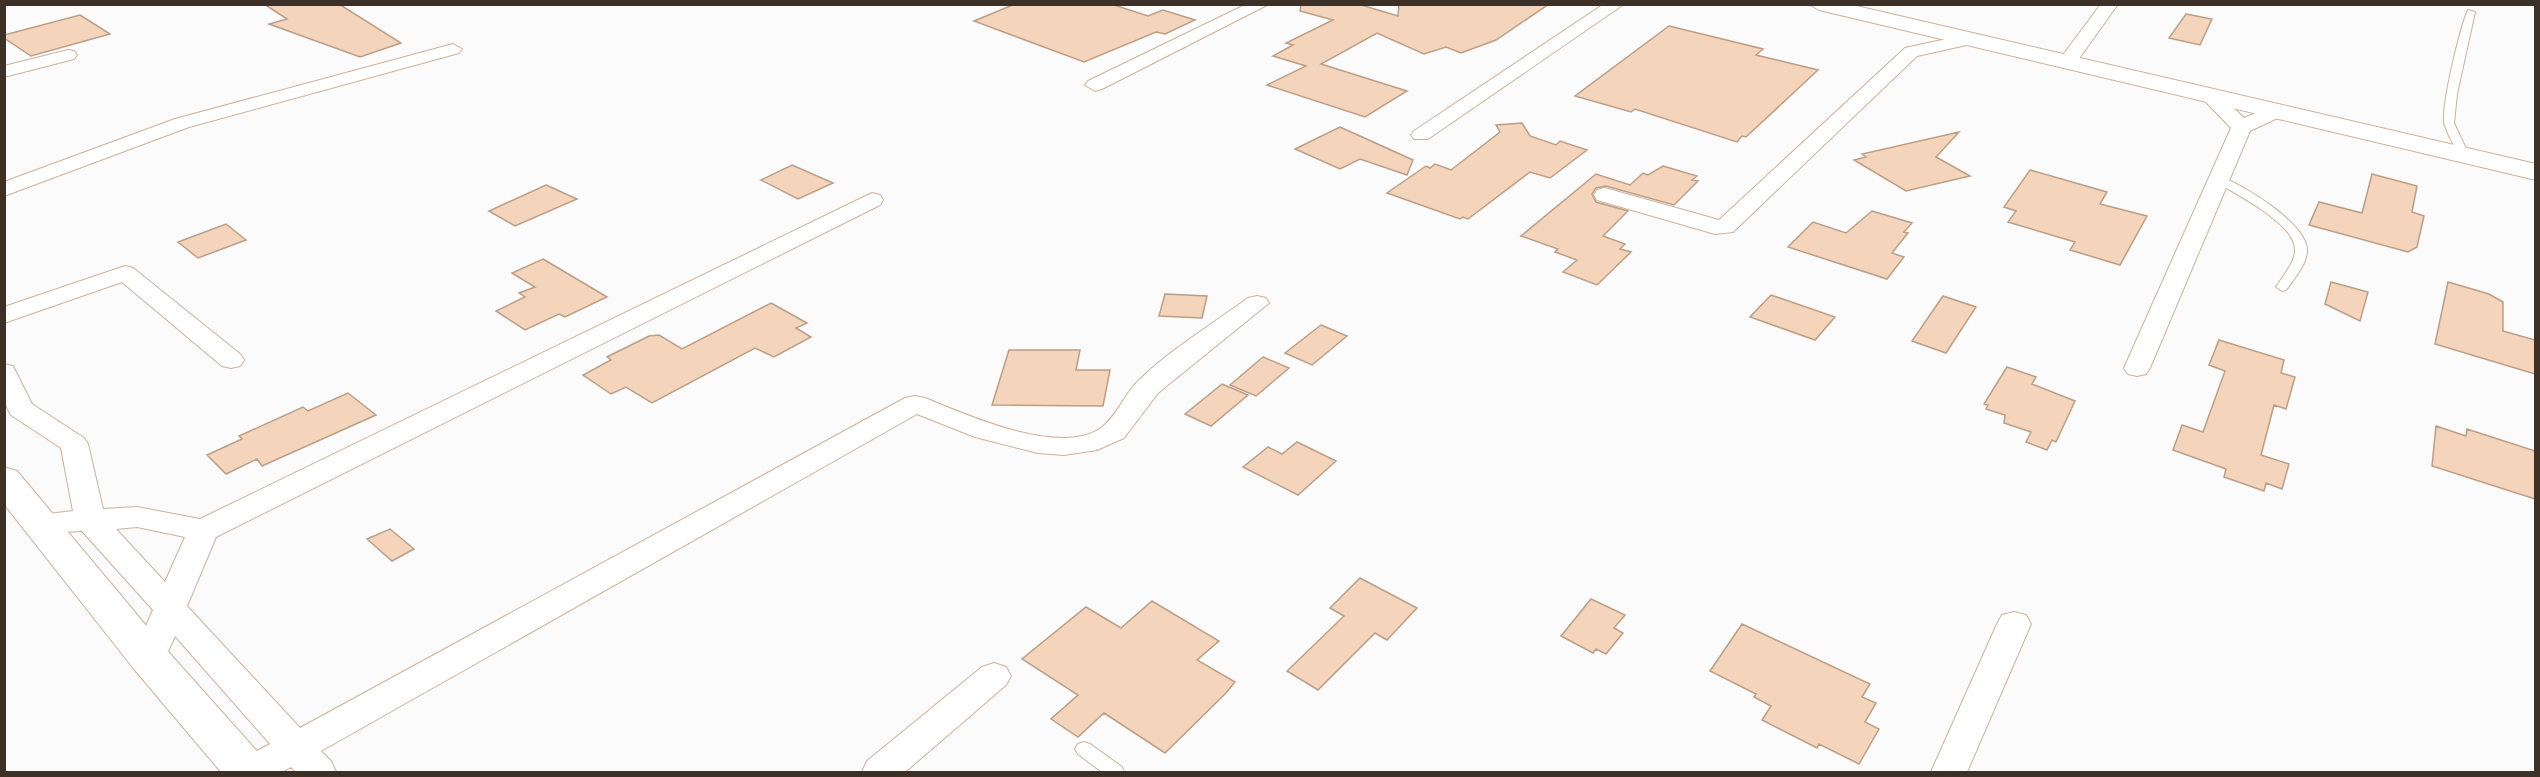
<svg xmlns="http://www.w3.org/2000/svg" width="2540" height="777" font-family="'PT Sans Narrow',sans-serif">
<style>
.building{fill:#f4d5bb;stroke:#bb9e86;stroke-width:1.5}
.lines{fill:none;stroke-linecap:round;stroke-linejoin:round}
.lane-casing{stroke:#ceb198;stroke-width:2}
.street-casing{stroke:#ceb198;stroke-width:2}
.secondary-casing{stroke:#ceb198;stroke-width:2}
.lane{fill:#fff;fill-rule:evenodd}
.street{fill:#fff;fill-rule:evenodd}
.secondary{fill:#fff;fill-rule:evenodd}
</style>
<rect width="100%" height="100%" fill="#fbfbfb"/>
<path class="building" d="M264 4H339L401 43 360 57 269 24 287 19Z
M1015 4H1111L1148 16 1163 10 1195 20 1165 34 1156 32 1084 62 974 21Z
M1301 4H1358L1398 16 1399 4H1549L1496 40 1461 53 1446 47 1424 54 1377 33 1321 64 1407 91 1365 117 1267 85 1306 66 1273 56 1293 45 1286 43 1333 20 1300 11Z
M2186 14 2212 19 2200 45 2169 38Z
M80 15 110 34 31 56 4 38V35Z
M1669 26 1763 49 1756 55 1818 70 1746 137 1742 136 1737 142 1635 109 1631 112 1575 96Z
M1522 123 1530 136 1556 145 1560 141 1587 150 1550 178 1530 172 1468 219 1463 217 1460 219 1387 193 1426 166 1430 168 1435 164 1451 170 1500 132 1496 125Z
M1340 127 1413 160 1407 175 1360 159 1340 169 1295 149Z
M1959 132 1936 157 1970 176 1906 191 1854 160 1866 157 1862 154Z
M792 165 833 183 798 199 761 180Z
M1663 166 1697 176 1692 180 1698 181 1674 205 1606 186 1596 188 1592 194 1596 202 1628 211 1603 236 1625 244 1620 249 1631 252 1597 285 1563 272 1577 260 1555 252 1558 249 1521 236 1596 174 1630 185 1643 173 1648 175Z
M2030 170 2107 192 2100 204 2147 216 2120 265 2070 250 2075 242 2008 222 2016 211 2004 207Z
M2372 174 2417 186 2412 212 2424 216 2417 247 2408 252 2309 225 2319 202 2362 213Z
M546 185 577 199 515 226 489 211Z
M1872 211 1912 223 1904 232 1908 233 1892 253 1904 257 1887 279 1788 247 1813 222 1846 233Z
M226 224 246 240 198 258 178 242Z
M543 259 607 297 565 317 559 314 525 330 496 311 525 297 519 293 535 287 512 273Z
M2331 282 2368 292 2360 321 2325 304Z
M2448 282 2489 294 2503 302V331L2535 340V374L2435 344Z
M1165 294 1207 296 1202 318 1159 316Z
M1771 295 1835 317 1815 340 1750 317Z
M1943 296 1976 307 1946 353 1912 341Z
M771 303 807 323 796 328 811 337 774 357 755 348 652 403 626 387 611 394 583 375 611 360 607 357 649 336 659 335 682 349Z
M1321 325 1347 336 1312 365 1285 353Z
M2219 340 2284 360 2281 373 2295 377 2286 409 2274 405 2261 455 2289 464 2282 489 2266 483 2264 491 2224 477 2226 469 2173 450 2182 425 2203 432 2225 371 2209 365Z
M1009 350H1080L1076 370H1110L1103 406 992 405Z
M1263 357 1289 368 1256 396 1230 385Z
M2007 367 2036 377 2032 384 2075 401 2056 442 2052 440 2047 450 2026 442 2031 432 2004 423 2005 415 1986 409 1988 405 1984 404Z
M1222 384 1248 395 1211 426 1185 414Z
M348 393 376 415 262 466 257 459 226 474 207 455 242 439 239 436 303 407 308 411Z
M2436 426 2466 436 2467 429 2535 451V499L2432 466Z
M1297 442 1336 461 1298 495 1243 467 1268 447 1282 454Z
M390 529 414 549 392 561 367 539Z
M1360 578 1417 608 1387 640 1375 633 1318 690 1287 671 1344 616 1330 608Z
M1591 599 1625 615 1614 628 1623 633 1606 654 1596 649 1593 653 1561 636Z
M1152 601 1219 641 1197 660 1235 682 1226 693 1165 753 1104 713 1078 737 1051 719 1078 695 1022 659 1086 607 1121 628Z
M1742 624 1870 684 1862 697 1876 703 1865 722 1879 729 1859 764 1819 744 1817 748 1762 720 1771 706 1754 697 1756 694 1710 671Z"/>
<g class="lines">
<g class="lane-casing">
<path id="lane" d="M2468 10 2475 12 2457 94 2454 123 2469 155 2464 158C2458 156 2445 129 2444 122 2442 103 2460 28 2468 10Z
M2220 177C2243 184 2305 223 2307 249 2308 263 2294 279 2286 290L2282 291 2276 287C2282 277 2295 263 2295 250 2295 223 2237 195 2216 182V178Z
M1084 742 1090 744 1122 767 1124 772H1102L1078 754 1075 749 1078 744Z"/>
</g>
<g class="street-casing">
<path id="street" d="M1247 4H1269L1102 89 1095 91 1085 85 1088 81Z
M1604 4H1624L1428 139H1414L1411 135 1414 131Z
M2101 4H2118L2073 67H2059L2057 63Z
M1965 35 1974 40 1971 44 1917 56 1733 232 1715 234 1597 200 1594 195 1597 190 1605 188 1719 220 1905 48Z
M453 44 462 49 459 53 189 127 4 196V182L175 119Z
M68 50 74 51 77 55 74 59 4 77V66Z
M2212 92 2219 94 2244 118 2268 108H2282L2285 112 2282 116 2250 131 2150 368 2146 374 2137 376 2128 374 2124 368 2231 128 2202 98Z
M872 193 880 195 883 200 880 205 216 537 187 606 300 728 905 398 915 396 925 398C967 415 1059 457 1101 428 1117 416 1124 395 1138 381 1171 349 1211 325 1248 298L1257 296 1266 298 1269 303 1158 393 1124 438 1097 450 1064 455 1038 453 975 437 917 414 321 751 331 761 336 772H296L291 767 282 772H233L238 761 270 744 175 636 161 667 149 671 137 667 132 658 153 610 82 531 42 533 31 530 27 523 31 516 73 511 61 448 11 415C1 400 4 382 4 364L13 366 32 404 84 438 88 444 103 509 137 507 200 519ZM137 527 185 537 165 582 116 529Z
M125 266 133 268 240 354 244 360 240 366 231 368 222 366 122 282 4 323V307Z
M2014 612 2026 615 2031 624 1967 772H1931L1997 624 2002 615Z
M994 663 1006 667 1011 676 1006 685 905 772H862L867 761 982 667Z"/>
</g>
<g class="secondary-casing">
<path id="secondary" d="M1809 4H1848L2536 164V180L1819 10Z
M4 467 17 471 164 647 264 759 270 772H221L134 669 4 504Z"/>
</g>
<use href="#lane" class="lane"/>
<use href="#street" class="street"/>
<use href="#secondary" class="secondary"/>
</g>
<rect width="2540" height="777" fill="none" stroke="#3d3127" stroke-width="12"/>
</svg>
